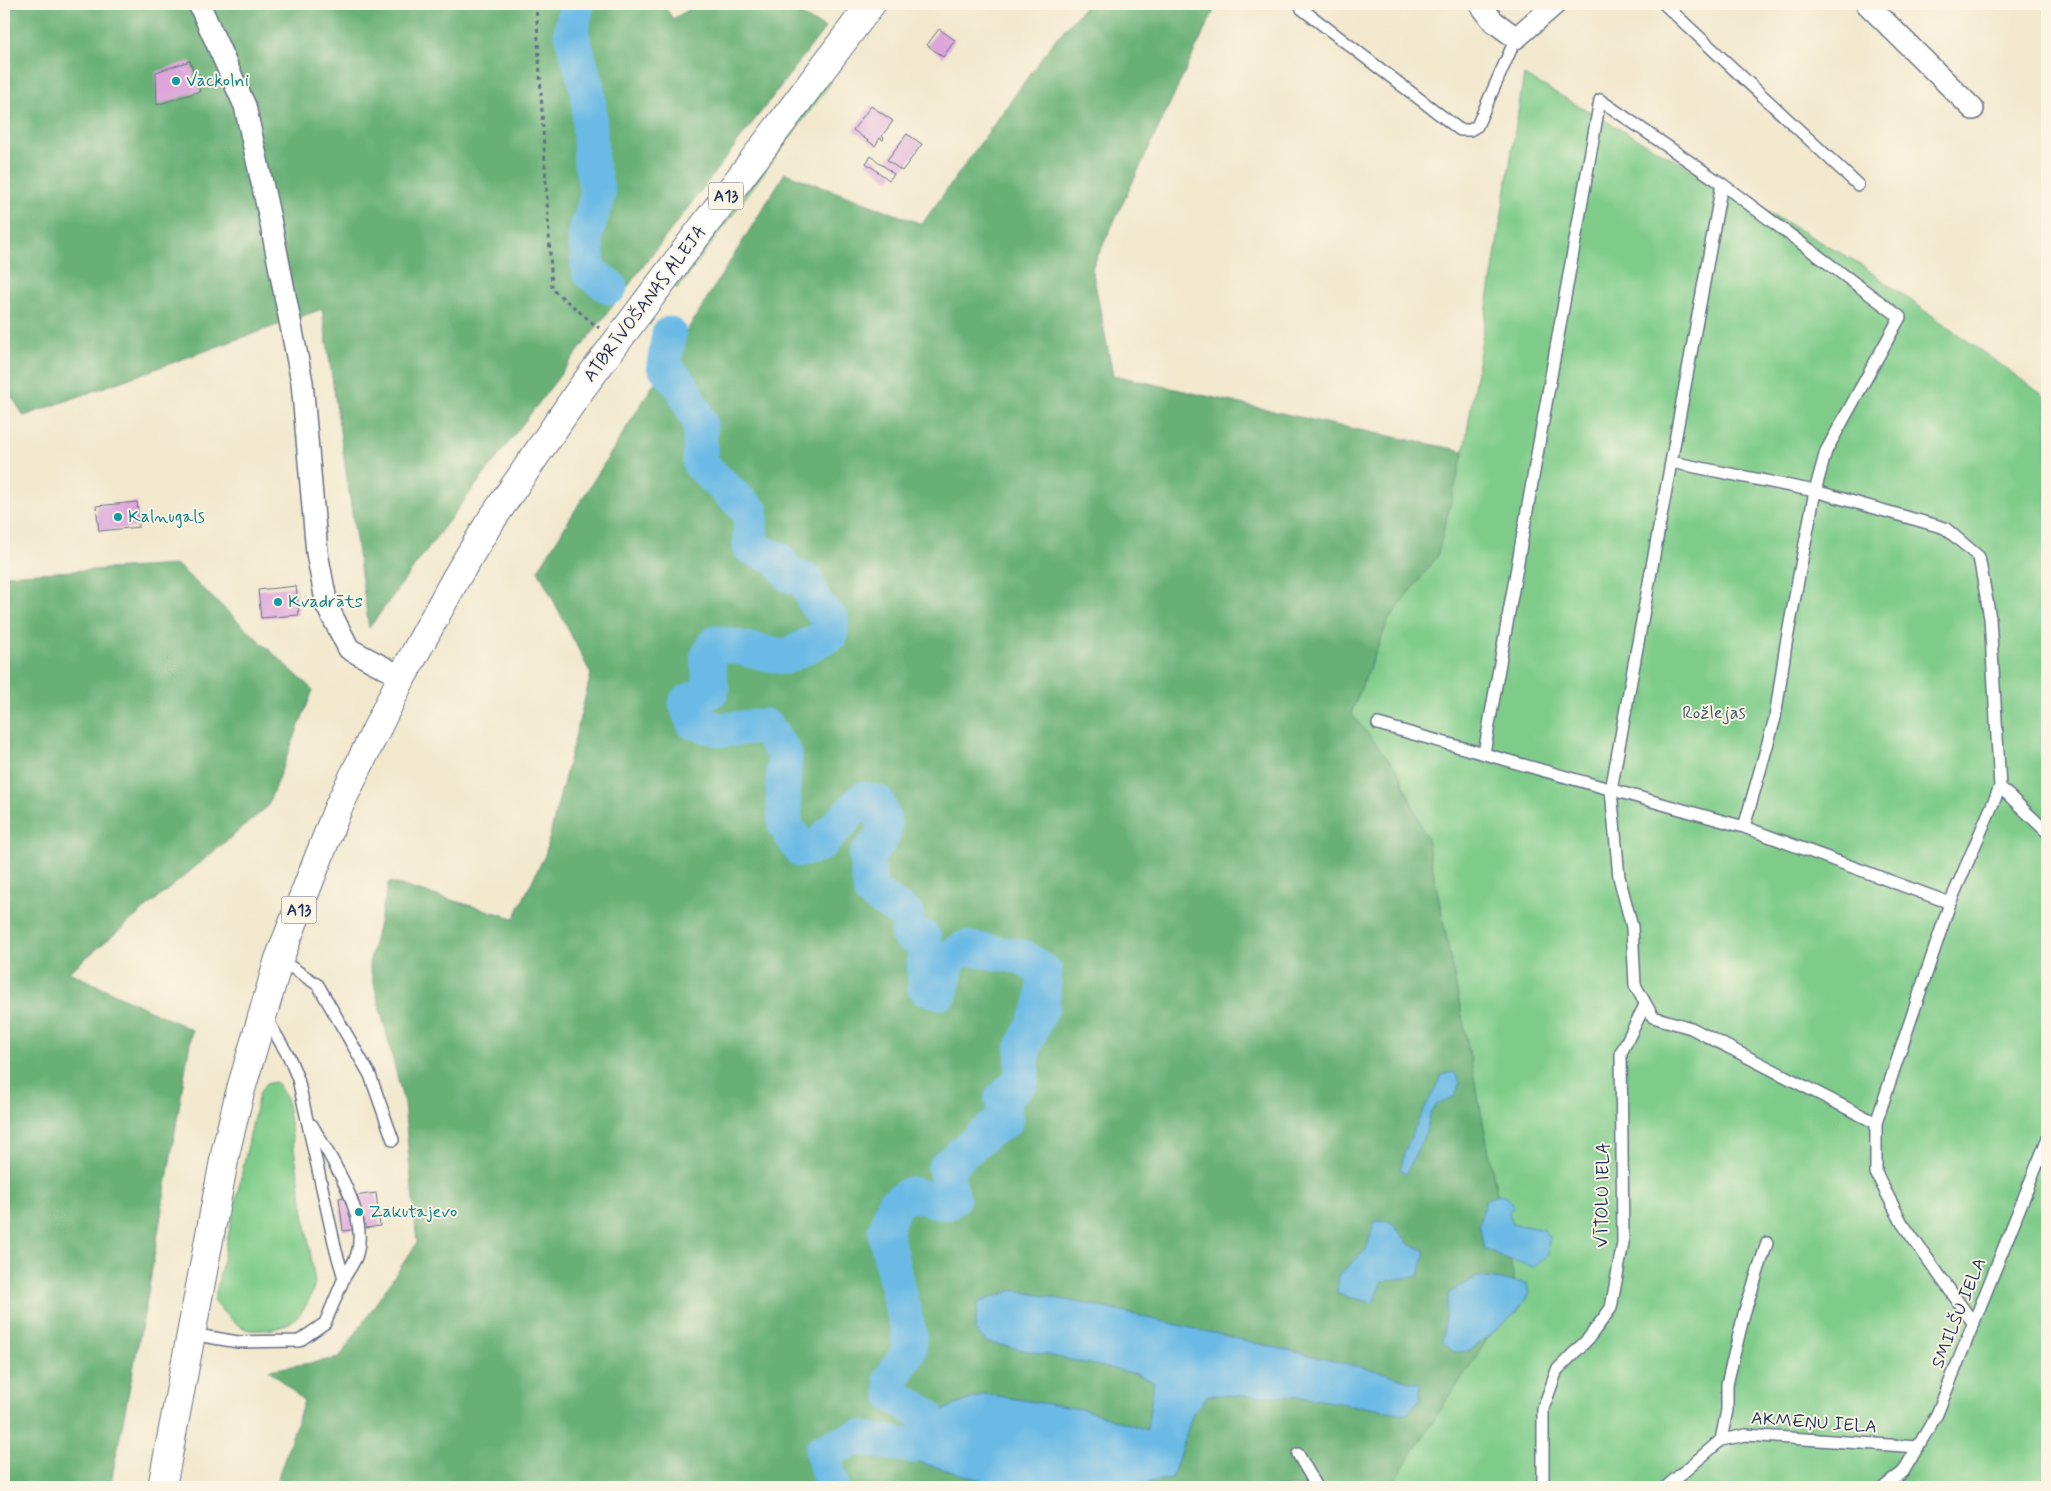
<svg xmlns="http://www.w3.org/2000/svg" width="2051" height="1491" font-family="Mynerve,sans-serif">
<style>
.green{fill:#7fcc8a;stroke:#4d7e74}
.forest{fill:#67b076;stroke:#41706a}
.water{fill:#6abae5;stroke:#4274a2}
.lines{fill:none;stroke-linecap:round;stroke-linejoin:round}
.river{stroke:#6abae5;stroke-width:35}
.building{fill:#dda5da}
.service-casing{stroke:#667085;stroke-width:14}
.minor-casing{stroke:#667085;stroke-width:24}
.primary-casing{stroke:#667085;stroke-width:30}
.path{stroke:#667085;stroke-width:3;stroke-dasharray:4 4;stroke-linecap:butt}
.service{stroke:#fff;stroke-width:11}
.minor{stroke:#fff;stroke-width:21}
.primary{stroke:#fff;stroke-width:28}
.culture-dot{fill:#0f9aa8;stroke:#fcf5e5;stroke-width:2}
.labels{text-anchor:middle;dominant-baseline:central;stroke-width:4;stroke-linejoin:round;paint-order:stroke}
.shield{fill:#fcf5e5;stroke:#5e6a86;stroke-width:1}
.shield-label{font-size:16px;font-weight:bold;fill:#1b2f5e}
.culture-label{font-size:18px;fill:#0d838f;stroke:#fcf5e5;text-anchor:start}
.street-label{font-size:18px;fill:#1b2f5e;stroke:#fcf5e5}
.park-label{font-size:18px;fill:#345669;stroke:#fcf5e5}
</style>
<rect width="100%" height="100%" fill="#fcf5e5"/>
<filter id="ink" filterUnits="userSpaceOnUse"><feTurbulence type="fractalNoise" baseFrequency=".02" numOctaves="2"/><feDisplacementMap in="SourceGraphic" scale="10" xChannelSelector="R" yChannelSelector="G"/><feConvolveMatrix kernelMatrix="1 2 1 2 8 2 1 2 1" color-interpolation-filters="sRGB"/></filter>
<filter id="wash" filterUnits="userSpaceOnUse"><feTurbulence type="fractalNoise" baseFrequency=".0096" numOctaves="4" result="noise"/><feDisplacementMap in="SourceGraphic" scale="20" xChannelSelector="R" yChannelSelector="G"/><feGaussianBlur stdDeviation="1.12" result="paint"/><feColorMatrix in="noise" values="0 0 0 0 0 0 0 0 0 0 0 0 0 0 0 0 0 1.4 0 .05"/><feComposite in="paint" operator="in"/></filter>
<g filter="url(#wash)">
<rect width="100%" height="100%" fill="#f1e8cd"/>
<path class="green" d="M1524 75 1860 264 2047 398V1487H1179L1351 713 1389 619 1394 613 1464 451Z
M832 81 679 287 677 288 673 286 825 85Z
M276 1082 286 1097 315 1283C308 1310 292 1330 262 1330 257 1330 251 1331 246 1329 233 1324 223 1312 214 1301L259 1094 265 1084Z"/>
<path class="forest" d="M4 4H663L673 19 698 4H781L825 28 428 548 369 628 322 309 24 416 4 384Z
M1087 4H1217L1092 268 1113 375 1330 424 1464 451 1437 557 1389 619 1351 713 1398 771 1427 839 1517 1294 1390 1487H275L304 1401 269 1370 339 1358 417 1243 404 1104 369 964 389 882 514 918 545 855 591 674 538 570 785 173 922 224 1054 41Z
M177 565 313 690 267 807 69 972 192 1030 147 1299 110 1487H4V575Z"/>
<path class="water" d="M1454 1072 1460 1082 1455 1096 1437 1104 1430 1114 1426 1132 1406 1174 1400 1170C1407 1137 1427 1105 1442 1075Z
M1497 1194 1506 1195 1514 1206 1509 1212 1511 1224 1543 1229 1549 1237 1548 1255 1533 1267 1503 1257 1484 1248 1479 1224 1486 1200Z
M1375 1221 1391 1222 1409 1244 1425 1250 1419 1276 1382 1281 1373 1303 1337 1294 1339 1274 1366 1250Z
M1477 1277 1527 1283 1529 1294 1517 1312 1470 1351 1454 1352 1442 1341 1449 1293Z
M1013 1290 1092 1305 1377 1371 1420 1384V1399L1407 1414 1301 1397 1208 1395 1193 1413 1172 1478 1133 1485 1098 1487H1005L919 1462 911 1446 927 1439V1416L985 1394 1085 1410 1147 1430 1154 1382 1137 1374 986 1342 975 1330 978 1303Z"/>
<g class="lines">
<path class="river" d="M577 4 571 32 586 84 589 102 591 163 598 194 585 236 589 272 610 287
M669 334 664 365 683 388 700 423V464L751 512 750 547 778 559 790 575 806 580 815 603 831 620V634L785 657 716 643 707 658 712 690 686 703 693 722 721 730 765 726 785 754 783 787 785 824 801 850 819 845 863 799 877 802C889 832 887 833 866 856L871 892 907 915 908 934 924 938 925 987 941 992 949 958 965 948 1023 957 1045 972 1042 1007 1023 1047 1022 1080 1002 1099 1006 1120 988 1131 945 1168 953 1198 947 1203 910 1194 894 1204 885 1232 901 1304 909 1331V1351L891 1379 893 1395 927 1416V1439L911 1446 858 1438 822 1451 832 1487"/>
</g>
<g id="blocks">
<path class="building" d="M939 29 955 40 943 57 927 45Z
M190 61 200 91 157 105 156 72Z
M871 106 893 121 882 136 884 138 883 140 880 138 875 146 853 130Z
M907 134 922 144 902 171 887 160Z
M871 156 894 174 889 180 866 163Z
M137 502 139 527 99 531 96 506Z
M296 586 299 615 261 618 258 590Z
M376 1193 380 1226 343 1231 339 1198Z"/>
</g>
</g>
<g filter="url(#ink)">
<use href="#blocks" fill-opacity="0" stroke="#667085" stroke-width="1"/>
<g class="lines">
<g class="service-casing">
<path id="service" d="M1300 4 1302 9 1460 130H1470L1477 126 1516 38
M1664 4 1858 185
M1722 184 1611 790 1619 877 1632 927 1635 985 1653 1017 1691 1028 1876 1123
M1671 462 1815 491 1945 528 1979 557 1990 618 2000 787 2047 832
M1378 724 1744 827 1950 903
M1484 753 1600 100 1722 184 1900 317 1826 451 1815 491 1786 644 1775 718 1744 827
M279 959 318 985 370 1075 393 1140
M312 1125C331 1159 369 1213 357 1254 355 1262 348 1271 344 1278
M1974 1324 1902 1223 1876 1173V1123L1950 903 2000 787
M191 1334 238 1342 299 1341 325 1323 344 1278 336 1251 298 1079 289 1057 265 1016
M1721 1440 1727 1410V1384L1744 1314 1767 1243
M1298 1454 1317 1487
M1543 1487V1409L1557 1370 1588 1339 1611 1308 1623 1243 1621 1053 1645 1005
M1666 1487 1721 1440 1746 1435 1918 1447
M1884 1487 1903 1472 1937 1414 2047 1140"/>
</g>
<g class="minor-casing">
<path id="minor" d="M199 4 245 106 270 219 302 382 317 553 327 606 349 649 402 677
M1480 4 1493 21 1516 38 1555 4
M1867 4 1973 109"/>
</g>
<g class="primary-casing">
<path id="primary" d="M162 1487 226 1150 239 1096 279 959 338 808 402 677 456 578 488 525 581 389 871 4"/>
</g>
<path class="path" d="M536 4 552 289 599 328"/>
<use href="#service" class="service"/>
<use href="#minor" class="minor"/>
<use href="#primary" class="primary"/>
</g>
</g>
<g class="culture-dot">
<circle cx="176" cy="81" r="5"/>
<circle cx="118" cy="517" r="5"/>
<circle cx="278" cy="602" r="5"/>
<circle cx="359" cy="1212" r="5"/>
</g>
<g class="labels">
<g class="shield">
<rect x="708.5" y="182.5" width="35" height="27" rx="4"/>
<rect x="281.5" y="896.5" width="35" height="27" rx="4"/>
</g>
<g class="shield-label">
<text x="726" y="196">A13</text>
<text x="299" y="910">A13</text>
</g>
<g class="culture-label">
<text x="186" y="81">Vackolni</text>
<text x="128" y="517">Kalnugals</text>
<text x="288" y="602">Kvadrāts</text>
<text x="369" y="1212">Zakutajevo</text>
</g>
<g class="street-label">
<text transform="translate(645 304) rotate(-53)">ATBRĪVOŠANAS ALEJA</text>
<text transform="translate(1603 1195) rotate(-89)">VĪTOLU IELA</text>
<text transform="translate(1959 1313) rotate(-68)">SMILŠU IELA</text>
<text transform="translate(1814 1423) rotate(4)">AKMEŅU IELA</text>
</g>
<g class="park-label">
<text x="1714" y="713">Rožlejas</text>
</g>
</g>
<rect width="2051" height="1491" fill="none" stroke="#fcf5e5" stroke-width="20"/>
</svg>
